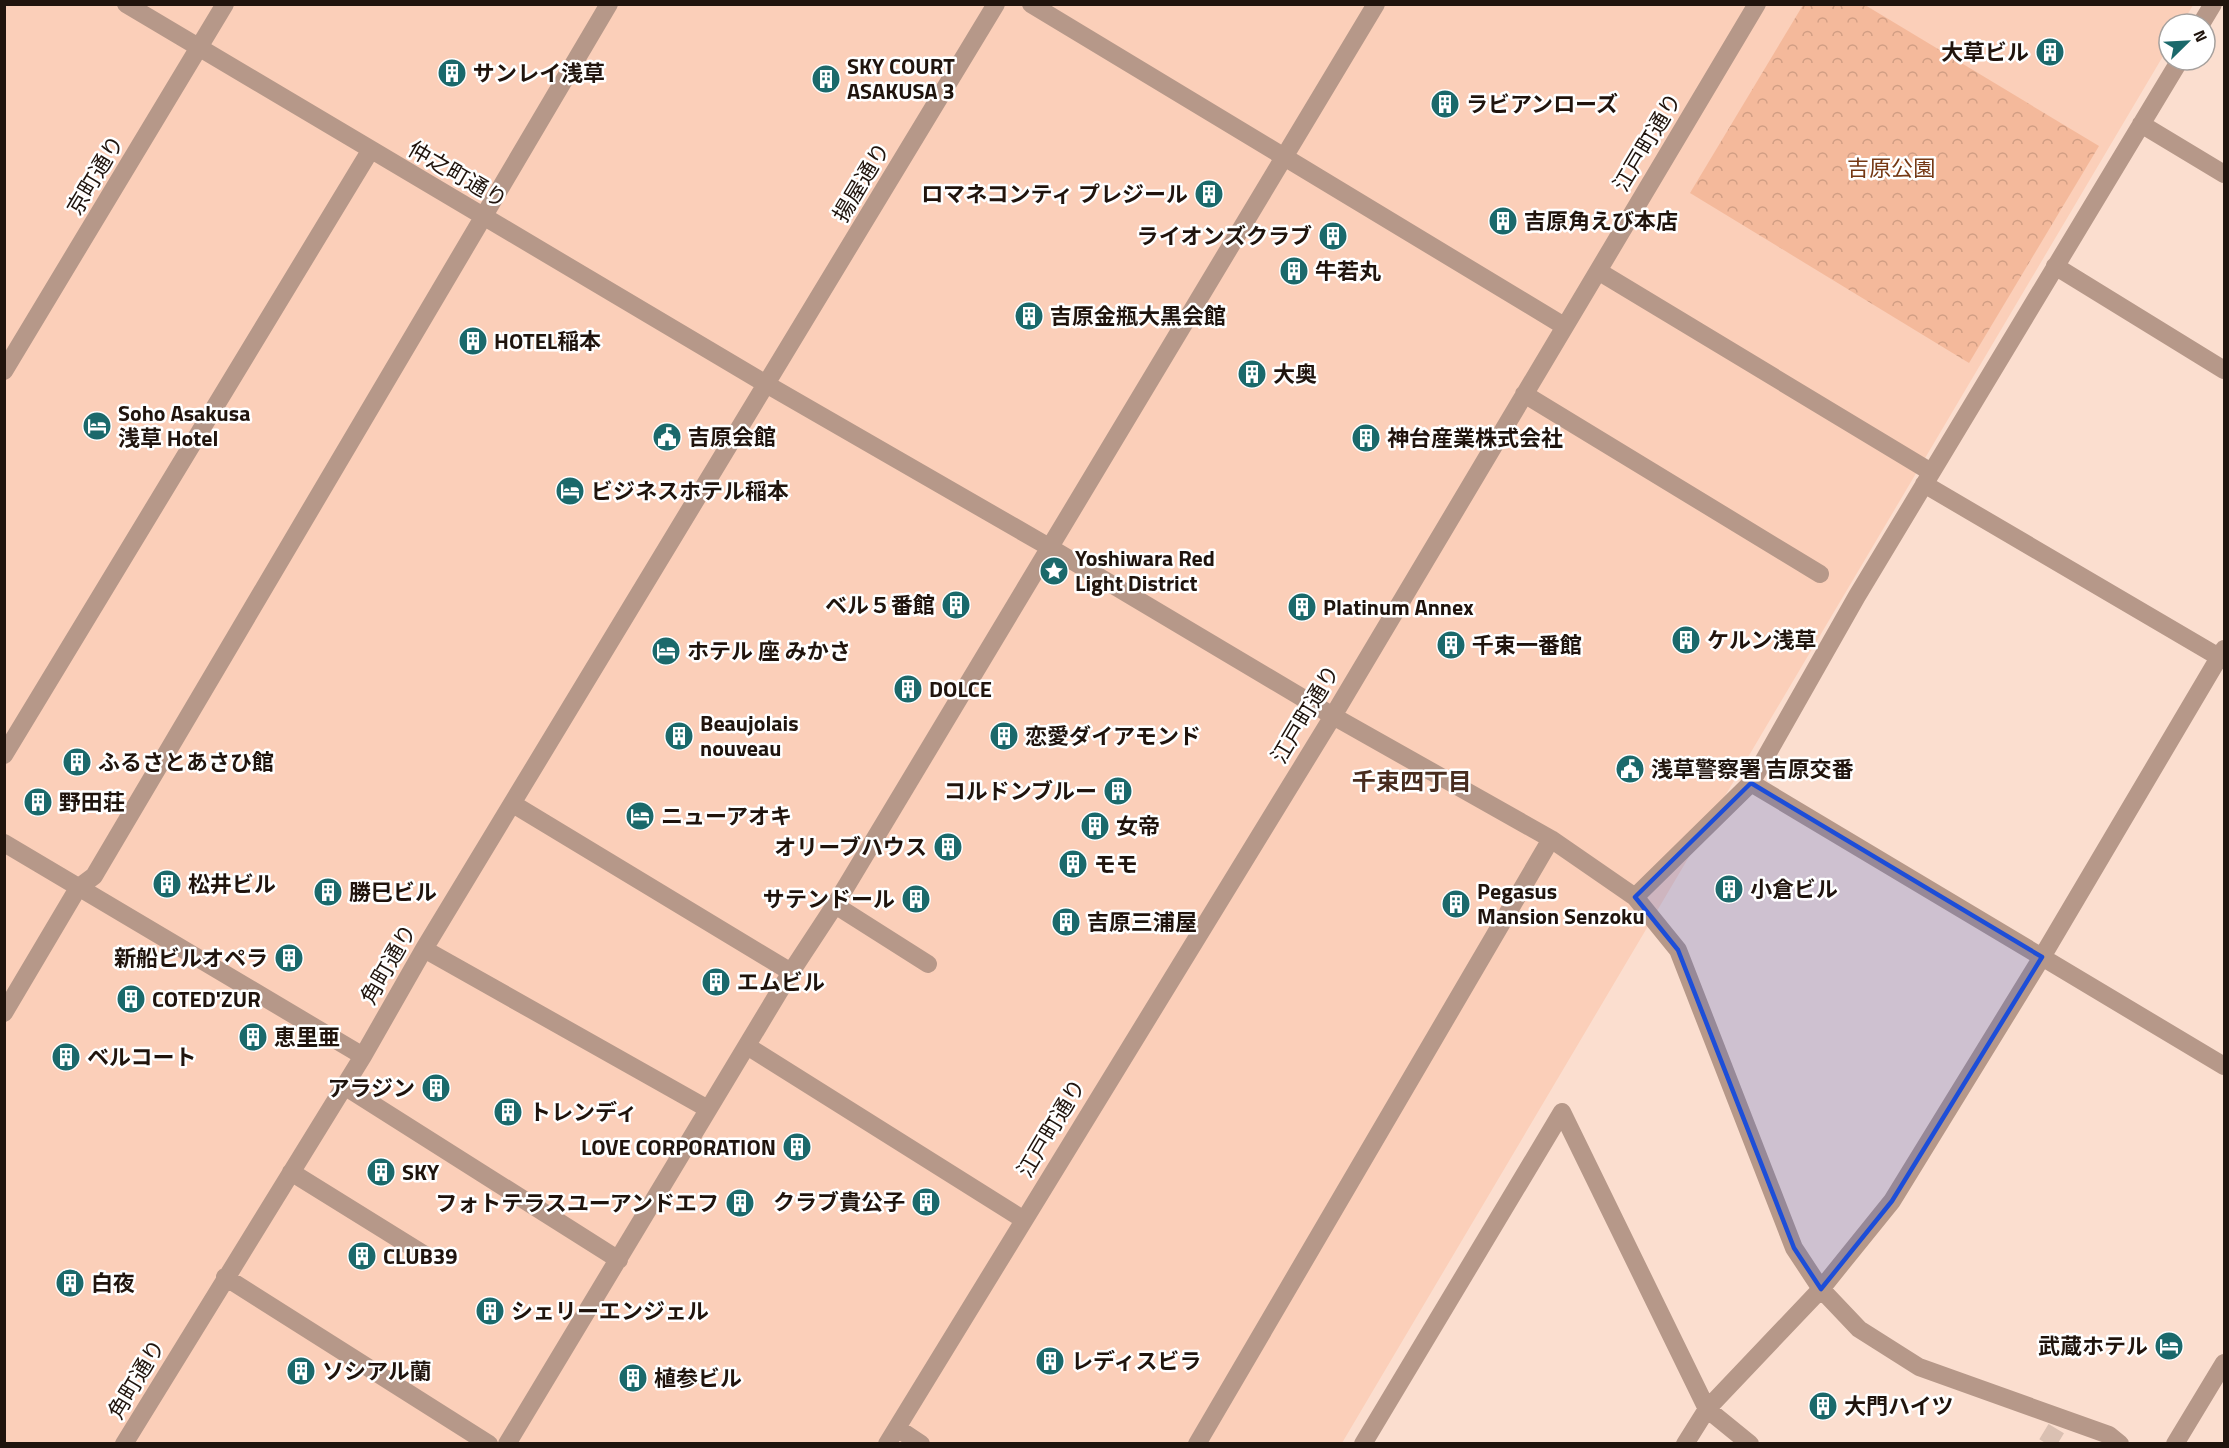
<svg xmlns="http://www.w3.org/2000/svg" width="2229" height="1448" font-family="'Titillium Web','Noto Sans JP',sans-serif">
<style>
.built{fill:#fbcfb9}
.park{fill:url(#park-crowns)}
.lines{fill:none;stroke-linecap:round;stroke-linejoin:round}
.minor-tunnel{stroke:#dac0b2;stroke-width:18;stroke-dasharray:18 9;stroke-linecap:butt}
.minor{stroke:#b69889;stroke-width:18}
.marked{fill:#1d4ed8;fill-opacity:0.2;stroke:#1d4ed8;stroke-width:4.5;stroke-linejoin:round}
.labels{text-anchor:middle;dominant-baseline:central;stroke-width:5;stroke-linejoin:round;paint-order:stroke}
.poi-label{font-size:22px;font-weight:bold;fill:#20140d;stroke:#fff;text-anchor:start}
.street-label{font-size:22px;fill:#20140d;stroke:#fff}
.park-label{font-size:22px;fill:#753814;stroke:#fff}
.neighbourhood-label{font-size:24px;font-weight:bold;fill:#482c1e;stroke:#fff}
</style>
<defs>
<pattern id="park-crowns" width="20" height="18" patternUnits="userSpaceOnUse" patternTransform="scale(1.5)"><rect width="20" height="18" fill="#f4b99b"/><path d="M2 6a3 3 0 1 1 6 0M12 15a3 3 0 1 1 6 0" fill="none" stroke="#d19e84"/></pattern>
</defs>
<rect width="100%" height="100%" fill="#fbdecf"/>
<path class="built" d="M5 5H2193L2182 24H2169V46L1342 1443 5 1444Z"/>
<path class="park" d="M1803 5H1865L2099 146 1969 363 1690 193Z"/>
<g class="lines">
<path class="minor-tunnel" d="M2047 1444 2062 1419"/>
<path class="minor" d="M126 4 766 384 1049 547 1333 716 1551 839 1635 897 1678 950 1794 1248 1821 1289 1859 1329 1919 1367 2109 1435 2120 1444
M1031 4 1564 326
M2201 24 2213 4
M2141 124 2224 174
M2055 266 2224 370
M1598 271 1931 472
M4 371 225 4
M1524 394 1820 574
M1924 484 2224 660
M4 755 370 151
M1751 783 2224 1066
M513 804 791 972
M4 843 363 1056
M1635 897 1751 783 1857 596 2180 60
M835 905 928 964
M424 949 708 1109
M4 1013 78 888 94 876 609 4
M747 1046 1024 1220
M344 1086 619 1260
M291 1172 428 1257
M225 1277 489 1444
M897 1428 921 1444
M124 1444 363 1056 424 949 996 4
M507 1444 791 972 835 905 1376 4
M887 1444 1333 716 1757 4
M1197 1444 1551 839
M1363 1444 1562 1112 1707 1409 1750 1444
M1685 1444 1707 1409 1821 1289 1892 1201 2042 957 2224 649
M2175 1444 2224 1363"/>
</g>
<path class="marked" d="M1751 783 2042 957 1892 1201 1821 1289 1794 1248 1678 950 1635 897Z"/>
<defs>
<g id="building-disc" transform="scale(1.5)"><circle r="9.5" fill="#1b696b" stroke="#fff"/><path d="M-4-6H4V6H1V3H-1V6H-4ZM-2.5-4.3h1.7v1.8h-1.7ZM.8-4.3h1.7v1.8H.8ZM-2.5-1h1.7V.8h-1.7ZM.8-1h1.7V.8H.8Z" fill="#fff"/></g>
<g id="hotel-disc" transform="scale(1.5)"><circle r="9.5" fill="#1b696b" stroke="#fff"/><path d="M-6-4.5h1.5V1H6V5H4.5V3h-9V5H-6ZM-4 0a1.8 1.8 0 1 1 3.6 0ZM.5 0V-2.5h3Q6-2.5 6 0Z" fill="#fff"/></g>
<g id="civic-disc" transform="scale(1.5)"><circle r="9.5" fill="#1b696b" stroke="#fff"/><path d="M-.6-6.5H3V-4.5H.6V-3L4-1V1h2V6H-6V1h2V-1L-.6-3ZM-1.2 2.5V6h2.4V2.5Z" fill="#fff"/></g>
<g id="sight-disc" transform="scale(1.5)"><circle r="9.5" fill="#1b696b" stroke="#fff"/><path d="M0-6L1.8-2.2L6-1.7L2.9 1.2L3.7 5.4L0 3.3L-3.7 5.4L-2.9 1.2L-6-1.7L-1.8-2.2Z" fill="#fff"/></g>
</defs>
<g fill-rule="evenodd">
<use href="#building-disc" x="2050" y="52"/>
<use href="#building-disc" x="452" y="73"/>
<use href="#building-disc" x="826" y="79"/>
<use href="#building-disc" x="1445" y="104"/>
<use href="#building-disc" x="1209" y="194"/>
<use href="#building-disc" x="1503" y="221"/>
<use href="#building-disc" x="1333" y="236"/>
<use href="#building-disc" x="1294" y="271"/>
<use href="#building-disc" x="1029" y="316"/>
<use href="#building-disc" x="473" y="341"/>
<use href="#building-disc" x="1252" y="374"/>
<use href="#hotel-disc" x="97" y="426"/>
<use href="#civic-disc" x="667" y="437"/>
<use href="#building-disc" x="1366" y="438"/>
<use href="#hotel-disc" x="570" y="491"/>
<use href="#sight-disc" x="1054" y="571"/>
<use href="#building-disc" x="956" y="605"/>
<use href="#building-disc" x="1302" y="607"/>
<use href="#building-disc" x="1686" y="640"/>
<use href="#building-disc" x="1451" y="645"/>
<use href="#hotel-disc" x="666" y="651"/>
<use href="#building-disc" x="908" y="689"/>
<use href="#building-disc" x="679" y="736"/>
<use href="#building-disc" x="1004" y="736"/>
<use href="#building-disc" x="77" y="762"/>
<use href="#civic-disc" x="1630" y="769"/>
<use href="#building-disc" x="1118" y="791"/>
<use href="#building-disc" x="38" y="802"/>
<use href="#hotel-disc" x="640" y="816"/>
<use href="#building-disc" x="1095" y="826"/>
<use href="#building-disc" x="948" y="847"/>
<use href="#building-disc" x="1073" y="864"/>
<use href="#building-disc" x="167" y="884"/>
<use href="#building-disc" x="1729" y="889"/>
<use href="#building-disc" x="328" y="892"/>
<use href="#building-disc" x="916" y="899"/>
<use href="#building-disc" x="1456" y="904"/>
<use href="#building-disc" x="1066" y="922"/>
<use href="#building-disc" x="289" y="958"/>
<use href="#building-disc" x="716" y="982"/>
<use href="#building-disc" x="131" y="999"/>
<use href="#building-disc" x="253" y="1037"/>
<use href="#building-disc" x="66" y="1057"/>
<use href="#building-disc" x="436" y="1088"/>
<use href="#building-disc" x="508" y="1112"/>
<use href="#building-disc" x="797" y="1147"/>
<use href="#building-disc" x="381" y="1172"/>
<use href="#building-disc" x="926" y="1202"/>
<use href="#building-disc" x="740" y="1203"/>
<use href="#building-disc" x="362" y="1256"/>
<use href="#building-disc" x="70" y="1283"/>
<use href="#building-disc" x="490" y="1311"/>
<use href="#hotel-disc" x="2169" y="1346"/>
<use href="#building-disc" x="1050" y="1361"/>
<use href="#building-disc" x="301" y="1371"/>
<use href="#building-disc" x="633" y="1378"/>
<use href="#building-disc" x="1823" y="1406"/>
</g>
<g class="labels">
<g class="poi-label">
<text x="2029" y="52" text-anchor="end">大草ビル</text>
<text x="847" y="66">SKY COURT<tspan x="847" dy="25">ASAKUSA 3</tspan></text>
<text x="473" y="73">サンレイ浅草</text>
<text x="1466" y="104">ラビアンローズ</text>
<text x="1188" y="194" text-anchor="end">ロマネコンティ プレジール</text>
<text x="1524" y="221">吉原角えび本店</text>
<text x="1312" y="236" text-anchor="end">ライオンズクラブ</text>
<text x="1315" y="271">牛若丸</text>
<text x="1050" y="316">吉原金瓶大黒会館</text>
<text x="494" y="341">HOTEL稲本</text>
<text x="1273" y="374">大奥</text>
<text x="118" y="413">Soho Asakusa<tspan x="118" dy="25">浅草 Hotel</tspan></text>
<text x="688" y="437">吉原会館</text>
<text x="1387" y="438">神台産業株式会社</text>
<text x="591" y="491">ビジネスホテル稲本</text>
<text x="1075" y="558">Yoshiwara Red<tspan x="1075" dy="25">Light District</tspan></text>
<text x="935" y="605" text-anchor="end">ベル５番館</text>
<text x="1323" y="607">Platinum Annex</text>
<text x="1707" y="640">ケルン浅草</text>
<text x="1472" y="645">千束一番館</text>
<text x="687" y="651">ホテル 座 みかさ</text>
<text x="929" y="689">DOLCE</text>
<text x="700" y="723">Beaujolais<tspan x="700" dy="25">nouveau</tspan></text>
<text x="1025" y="736">恋愛ダイアモンド</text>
<text x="98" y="762">ふるさとあさひ館</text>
<text x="1651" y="769">浅草警察署 吉原交番</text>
<text x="1097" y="791" text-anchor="end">コルドンブルー</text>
<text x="59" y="802">野田荘</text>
<text x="661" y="816">ニューアオキ</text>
<text x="1116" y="826">女帝</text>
<text x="927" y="847" text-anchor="end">オリーブハウス</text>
<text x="1094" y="864">モモ</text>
<text x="188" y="884">松井ビル</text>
<text x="1750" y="889">小倉ビル</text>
<text x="1477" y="891">Pegasus<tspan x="1477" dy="25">Mansion Senzoku</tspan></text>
<text x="349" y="892">勝巳ビル</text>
<text x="895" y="899" text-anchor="end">サテンドール</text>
<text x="1087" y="922">吉原三浦屋</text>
<text x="268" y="958" text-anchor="end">新船ビルオペラ</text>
<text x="737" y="982">エムビル</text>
<text x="152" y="999">COTED'ZUR</text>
<text x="274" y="1037">恵里亜</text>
<text x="87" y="1057">ベルコート</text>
<text x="415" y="1088" text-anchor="end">アラジン</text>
<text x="529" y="1112">トレンディ</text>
<text x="776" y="1147" text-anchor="end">LOVE CORPORATION</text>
<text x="402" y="1172">SKY</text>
<text x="905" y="1202" text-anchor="end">クラブ貴公子</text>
<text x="719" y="1203" text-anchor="end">フォトテラスユーアンドエフ</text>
<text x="383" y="1256">CLUB39</text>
<text x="91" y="1283">白夜</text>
<text x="511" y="1311">シェリーエンジェル</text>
<text x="2148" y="1346" text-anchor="end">武蔵ホテル</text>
<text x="1071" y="1361">レディスビラ</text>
<text x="322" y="1371">ソシアル蘭</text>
<text x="654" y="1378">植参ビル</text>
<text x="1844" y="1406">大門ハイツ</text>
</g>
<g class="street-label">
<text transform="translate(1647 142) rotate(-59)">江戸町通り</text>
<text transform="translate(458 174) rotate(30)">仲之町通り</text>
<text transform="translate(95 175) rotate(-59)">京町通り</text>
<text transform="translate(861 182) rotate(-59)">揚屋通り</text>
<text transform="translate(1305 714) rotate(-59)">江戸町通り</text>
<text transform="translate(388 964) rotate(-60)">角町通り</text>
<text transform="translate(1051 1128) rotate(-59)">江戸町通り</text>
<text transform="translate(136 1379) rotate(-59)">角町通り</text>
</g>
<g class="park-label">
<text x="1891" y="168">吉原公園</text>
</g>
<g class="neighbourhood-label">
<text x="1412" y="781">千束四丁目</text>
</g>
</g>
<rect width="2229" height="1448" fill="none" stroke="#20140d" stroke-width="12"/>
<g transform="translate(2187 42) rotate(66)"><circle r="28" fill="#ffffff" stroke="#a6a19e" stroke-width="1.5"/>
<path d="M0-4.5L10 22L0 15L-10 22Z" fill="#1b696b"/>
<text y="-9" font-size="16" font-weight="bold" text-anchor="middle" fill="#20140d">N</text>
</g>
</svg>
